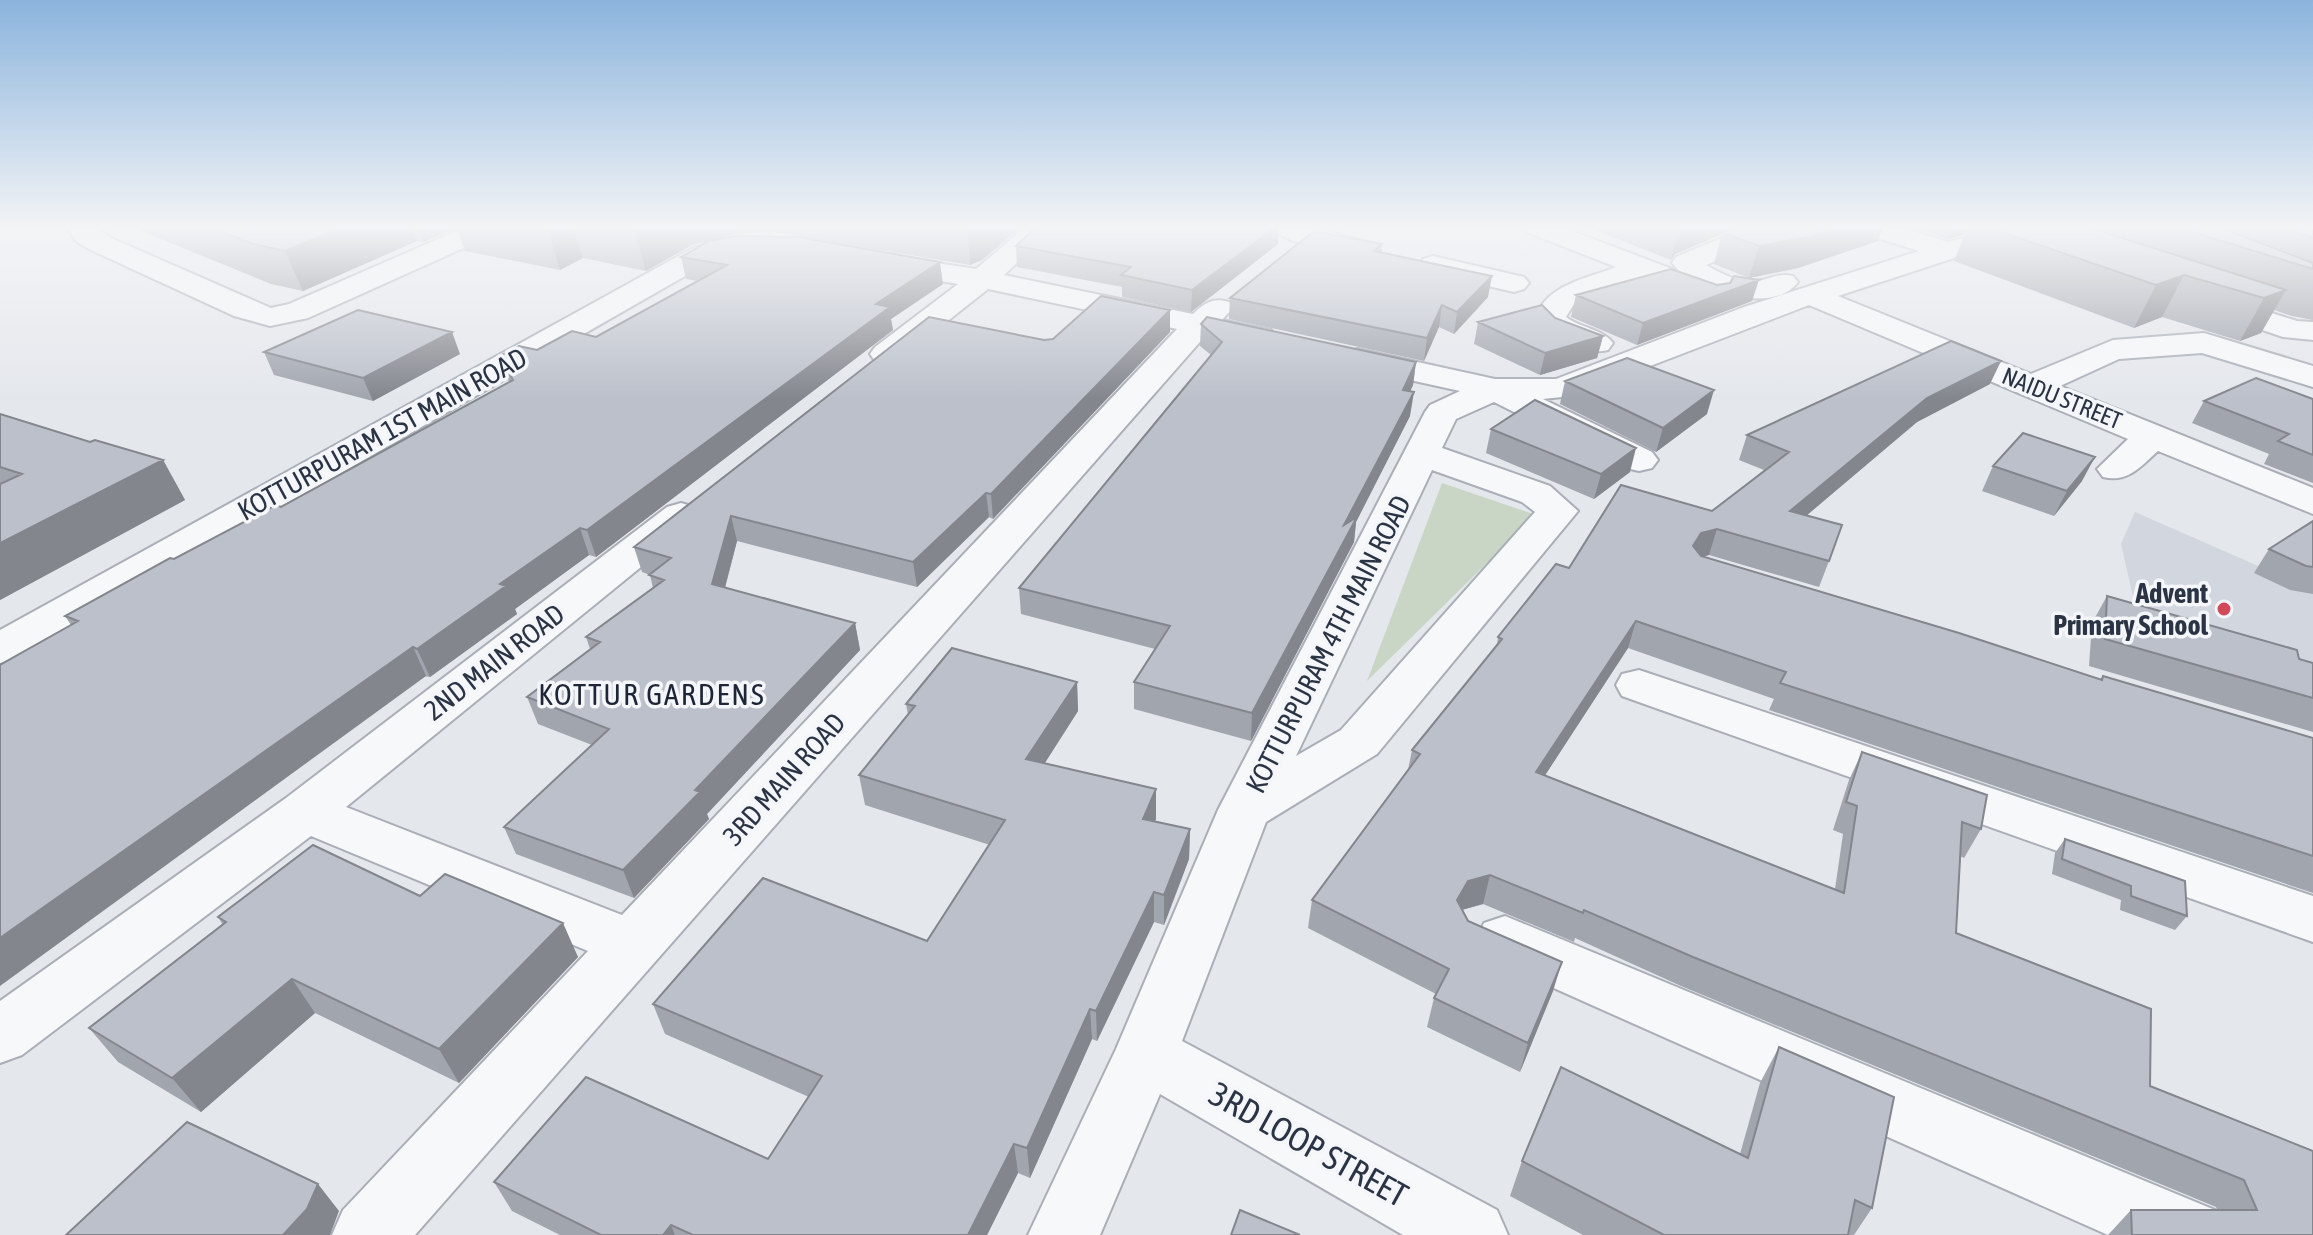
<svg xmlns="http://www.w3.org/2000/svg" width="2313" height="1235" font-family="'Asap Condensed',sans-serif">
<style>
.built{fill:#d2d6de}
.green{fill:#c9d6c5}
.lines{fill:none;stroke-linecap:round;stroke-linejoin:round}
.street-casing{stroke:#a9aeb7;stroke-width:4}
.street{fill:#f7f8fa;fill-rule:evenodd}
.wall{fill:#a1a5ae}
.shaded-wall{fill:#83868d}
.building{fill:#bbc0ca;stroke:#83868d;stroke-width:2}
.poi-dot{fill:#d1495b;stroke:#f4f6f9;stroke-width:3}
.labels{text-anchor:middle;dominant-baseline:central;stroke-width:7;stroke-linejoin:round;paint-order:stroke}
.far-street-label{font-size:24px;fill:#2b3445;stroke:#f4f6f9}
.street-label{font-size:28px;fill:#2b3445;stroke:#f4f6f9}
.poi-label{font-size:28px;font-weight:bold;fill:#2b3445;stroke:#f4f6f9;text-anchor:end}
.neighbourhood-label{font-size:30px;letter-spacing:2px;fill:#1d2536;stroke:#f4f6f9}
.near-street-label{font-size:34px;fill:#2b3445;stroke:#f4f6f9}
</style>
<rect width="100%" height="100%" fill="#e4e7ec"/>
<path class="built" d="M2135 512 2313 590V679L2140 628 2121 544Z"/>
<path class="green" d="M1442 483 1536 515 1367 681Z"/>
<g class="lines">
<g class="street-casing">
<path id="street" d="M66 226H93L111 238 271 308 289 304 468 226H503L499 232 308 318 270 326 234 316 91 250 77 242Z
M782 226H814C804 241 780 253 762 249L758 243Z
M1027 226H1056L1004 275 1193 314C1205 303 1212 297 1229 302L1233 308 1222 320 1271 330 1276 337 1271 344 1260 346 1206 335 415 1235H332L343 1210 588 951 311 836 22 1055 0 1063V1001L286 798 667 507 681 503 695 507 701 515 695 523 346 807 622 915 1177 329 988 289 897 361 886 364 875 361 870 354 875 347 958 284 874 269 870 263 874 257 884 255 976 269Z
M1271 226H1307L1376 244 1380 250 1376 256 1366 258C1342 253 1284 246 1271 226Z
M1522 226H1559L1680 272 1672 263 1676 257 1750 226H1786L1782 232 1706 265C1720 273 1738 283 1755 281 1770 280 1778 272 1793 276L1798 282C1783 303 1748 300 1726 294L1723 301 1712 304 1642 278 1574 304 1566 317C1580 328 1603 329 1613 343L1608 350C1585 356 1548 340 1535 320 1544 285 1586 279 1616 267L1526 232Z
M1855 226H1896L1948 242 2008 226H2043L2039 232 2021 241 1957 257 1838 296 2031 374 2113 340 2204 333 2313 366V387L2202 353 2119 359 2060 386 2313 488V514L2158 451C2140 467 2128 483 2103 477L2097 469 2128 439 1809 305 1572 396 1543 399 1652 452 1658 460 1652 468 1639 471 1626 468 1494 402 1456 419 1442 448 1550 486 1578 511 1377 754 1266 822 1182 1041 1497 1210 1508 1235H1403L1160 1094 1100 1235H1028L1116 1049 1218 810 1425 412 1430 405 1460 391 1346 366 1342 359 1346 352 1358 349 1495 379H1556L1744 307 1919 251 1859 232ZM1432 470 1522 502 1535 512 1341 730 1296 756Z
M737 237 747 239 751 245 747 251 713 260 16 659 0 663V630L693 248Z
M1433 256 1524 277 1529 283 1524 289 1514 292 1423 271 1419 265 1423 259Z
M2212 294 2297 321 2313 322V340L2283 337 2201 309 2197 303 2201 297Z
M1639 670 2313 896V942L1622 696 1616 685 1622 674Z
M1505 916 2215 1210 2226 1235H2108L1484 957 1476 940 1484 923Z"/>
</g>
<use href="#street" class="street"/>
</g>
<path class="wall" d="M129 226H1022L982 260 970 265 772 232 736 234 692 245 646 271 583 258 560 270 465 251 457 228 423 242 417 241 303 291 271 284Z
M1037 226H1279L1278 244 1191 312 1122 297V287L1017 267 1016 246Z
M1584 226H1883L1878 241 1798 268 1749 278 1714 264 1722 234 1675 254 1671 260Z
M1906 226H2313V320L2292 316 2274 310 2261 333 2240 341 2162 317 2134 328 1954 261 1965 234 1948 239Z
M1382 244 1381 252 1488 297 1454 334 1439 327 1424 361 1229 319 1230 298Z
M681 257 943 284 891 319 893 330 596 557 589 555 515 609 517 614 430 677 71 625 65 616 174 559 281 507 509 382 500 356 537 350 596 337 698 281 686 279Z
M1576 295 1752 301 1637 345 1571 317Z
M1170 310V332L993 519 989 517 917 587 737 541 725 588 855 623 860 650 707 814 709 819 634 898 516 854 504 827 592 745 538 724 527 697 590 649 586 637 653 588 650 575 642 572 634 547 1044 340 1053 339Z
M1555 318 1603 336 1597 358 1540 375 1474 344 1478 322Z
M1201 324 1416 362 1413 385 1410 391V416L1356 522 1354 542 1251 741 1134 709V682L1155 649 1021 614 1019 588 1211 355 1200 346Z
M264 352 460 354 373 401 274 375Z
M1565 381 1707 414 1656 452 1560 404Z
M1990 384 1917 422 1806 516 1829 561 1819 587 1709 555 1702 557 2100 679 2103 676 2313 738V893L1769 710 1774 699 1628 648 1545 775 1835 889 1843 834 1833 830 1849 780 1862 752 1981 829 1964 858 1960 856 1956 933 2150 1086 2313 1235H2108L2131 1210H2217L2216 1207 1681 986 1575 938 1574 942 1483 904 1462 910 1468 921 1553 991 1520 1072 1427 1027 1434 998 1436 994 1308 928 1312 900 1408 770 1412 750 1497 645 1498 637 1569 568 1712 511 1764 470 1739 460 1747 435Z
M2313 399V483L2264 464 2269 454 2192 423 2204 401Z
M0 414 90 442 163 460 185 500 0 600Z
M1491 429 1630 472 1594 499 1486 453Z
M1993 466 2082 481 2054 516 1982 491Z
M2313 521V594L2290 590 2254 573 2269 549Z
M2107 596 2313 663V732L2089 666 2092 623Z
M1077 682 1078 711 1045 763 1156 819 1155 821 1190 829 1189 859 1164 925 1154 922 1097 1041 1092 1039 1030 1178 1018 1173 987 1235H560L512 1211 494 1182 768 1159 809 1097 665 1034 653 1004 927 941 990 845 865 805 859 775 908 715 906 704Z
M2065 839 2187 916 2175 930 2120 910 2121 900 2052 874 2055 853Z
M420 896 578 957 459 1083 315 1013 201 1112 118 1062 89 1028 223 925 218 917Z
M1779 1047 1872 1208 1854 1235H1583L1510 1196 1522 1161 1740 1154 1760 1083Z"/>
<path class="shaded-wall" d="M345 226H411L417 241 303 291 285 251Z
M417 226H456L457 228 423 242Z
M556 226H573L583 258 560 270 548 230Z
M645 226H735L736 234 692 245 646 271 635 231Z
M967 226H1022L982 260 970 265Z
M1277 226H1279L1278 244 1191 312 1192 290Z
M1681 226H1742L1723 233 1722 234 1675 254 1671 260 1679 229Z
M1842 226H1883L1878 241 1798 268 1749 278 1759 246Z
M1953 226H1968L1965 234 1948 239Z
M940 262 943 284 891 319 893 330 596 557 587 530 876 304Z
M2184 275 2162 317 2134 328 2156 285Z
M1492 276 1488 297 1454 334 1457 312Z
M1759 280 1752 301 1637 345 1643 323Z
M2286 290 2261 333 2240 341 2264 298Z
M1442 305 1439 327 1424 361 1427 338Z
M1170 310V332L993 519 991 494Z
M452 332 460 354 373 401 363 378Z
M1603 336 1597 358 1540 375 1545 353Z
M2001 361 1990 384 1917 422 1781 537 1790 511 1927 398Z
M1416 362 1413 385 1400 414 1403 390Z
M1714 390 1707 414 1656 452 1663 428Z
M1414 392 1410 416 1356 522 1354 542 1251 741 1252 713 1344 525Z
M1636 448 1630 472 1594 499 1601 474Z
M2095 457 2082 481 2054 516 2067 491Z
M163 460 185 500 0 600V543Z
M986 493 989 517 917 587 913 562Z
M731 516 737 541 719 610 712 584Z
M580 528 589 555 515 609 517 614 430 677 417 649 500 584Z
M1717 529 1709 555 1692 559 1693 546 1701 533Z
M1636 621 1628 648 1529 800 1536 772Z
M855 623 860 650 707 814 709 819 634 898 623 870 695 790Z
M413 647 426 676 0 986V938Z
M1077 682 1078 711 1028 789 1026 759Z
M1156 789V819L1143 849V819Z
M1190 829 1189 859 1164 925V895Z
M1490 875 1483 904 1461 910 1457 900 1468 881Z
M1154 892V922L1097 1041 1096 1011Z
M563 923 578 957 459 1083 439 1049Z
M1562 962 1553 991 1520 1072 1528 1043Z
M292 979 315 1013 201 1112 172 1078Z
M1090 1009 1092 1039 1030 1178 1027 1148Z
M1014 1144 1018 1173 987 1235H968Z
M318 1184 339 1211 330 1235H283Z
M671 1225 675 1235H663Z"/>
<path class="building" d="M207 226H345L285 251 253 244Z
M528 226H556L548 230Z
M609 226H645L635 231Z
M1037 226H1277L1192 290 1121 275 1131 267 1016 246Z
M1739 226H1842L1809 237 1759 246 1723 233Z
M1984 226H2084L2286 290 2264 298 2184 275 2156 285Z
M2173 226H2216L2313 263V269Z
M2280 226H2313V238Z
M1314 231 1382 244 1374 251 1492 276 1457 312 1442 305 1427 338 1230 298Z
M736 236 798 237 940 262 876 304 890 307 587 530 580 528 500 584 506 586 417 649 413 647 0 938V665L78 621 65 616 170 558 174 559 276 505 281 507 513 380 500 356 519 346 537 350 572 331 596 337 727 265 681 257 709 241Z
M1671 269 1717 285 1730 283 1734 276 1759 280 1643 323 1576 295Z
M1101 296 1170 310 991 494 986 493 913 562 731 516 712 584 855 623 695 790 700 792 623 870 504 827 609 729 527 697 600 642 586 637 664 580 649 575 671 558 634 547 929 317 1044 340 1053 339Z
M1542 305 1555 318 1603 336 1545 353 1478 322Z
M358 310 452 332 363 378 264 352Z
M1207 317 1416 362 1403 390 1414 392 1344 525 1357 517 1252 713 1134 682 1170 626 1019 588 1222 342 1201 324Z
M1951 341 2001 361 1927 398 1790 511 1842 525 1829 561 1717 529 1701 533 1693 546 1701 556 1959 633 2102 680 2103 676 2313 738V856L1780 683 1786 672 1636 621 1536 772 1844 893 1857 806 1846 802 1862 752 1987 795 1981 829 1962 822 1956 933 2151 1009 2150 1086 2313 1151V1235H2132L2131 1210H2257L2244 1180 1693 957 1584 910 1583 913 1490 875 1468 881 1457 900 1468 921 1562 962 1528 1043 1434 998 1449 969 1312 900 1420 754 1412 750 1502 639 1498 637 1556 564 1569 568 1621 485 1712 511 1789 452 1747 435Z
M1627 358 1714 390 1663 428 1565 381Z
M2256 378 2313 399V455L2278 441 2289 434 2204 401Z
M1535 400 1636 448 1601 474 1491 429Z
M0 414 90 442 95 440 163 460 0 543V484L22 474 0 467Z
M2023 433 2095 457 2067 491 1993 466Z
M2313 521V567L2306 566 2269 549Z
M2107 596 2297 650 2299 659 2313 663V698L2105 639Z
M952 648 1077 682 1026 759 1156 789 1143 819 1190 829 1164 895 1154 892 1096 1011 1090 1009 1027 1148 1014 1144 968 1235H693L671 1225 663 1235H601L494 1182 586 1077 768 1159 822 1076 653 1004 763 878 927 941 1005 820 859 775 915 706 906 704Z
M2065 839 2185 881 2187 916 2131 896V886L2062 859Z
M313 845 420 896 445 874 563 923 439 1049 292 979 172 1078 89 1028 226 922 218 917Z
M1779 1047 1894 1097 1872 1208 1855 1200 1848 1235H1664L1522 1161 1561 1067 1748 1158Z
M187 1122 318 1184 307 1209 283 1235H66Z
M1240 1210 1300 1235H1231Z"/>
<linearGradient id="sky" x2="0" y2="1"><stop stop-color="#8bb4dd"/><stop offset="0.57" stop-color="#f3f4f6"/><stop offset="1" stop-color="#f3f4f6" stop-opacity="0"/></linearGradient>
<rect width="2313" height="399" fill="url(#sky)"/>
<circle class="poi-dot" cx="2224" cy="609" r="8"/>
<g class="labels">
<g class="far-street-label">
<text transform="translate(2062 398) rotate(22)">NAIDU STREET</text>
</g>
<g class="street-label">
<text transform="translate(382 434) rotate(-29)">KOTTURPURAM 1ST MAIN ROAD</text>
<text transform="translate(1328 644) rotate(-63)">KOTTURPURAM 4TH MAIN ROAD</text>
<text transform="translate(494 662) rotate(-38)">2ND MAIN ROAD</text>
<text transform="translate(784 779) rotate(-48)">3RD MAIN ROAD</text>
</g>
<g class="poi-label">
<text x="2208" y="593">Advent<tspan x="2208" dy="32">Primary School</tspan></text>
</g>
<g class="neighbourhood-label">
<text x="652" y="694">KOTTUR GARDENS</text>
</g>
<g class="near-street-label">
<text transform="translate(1309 1144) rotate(29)">3RD LOOP STREET</text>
</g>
</g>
</svg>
